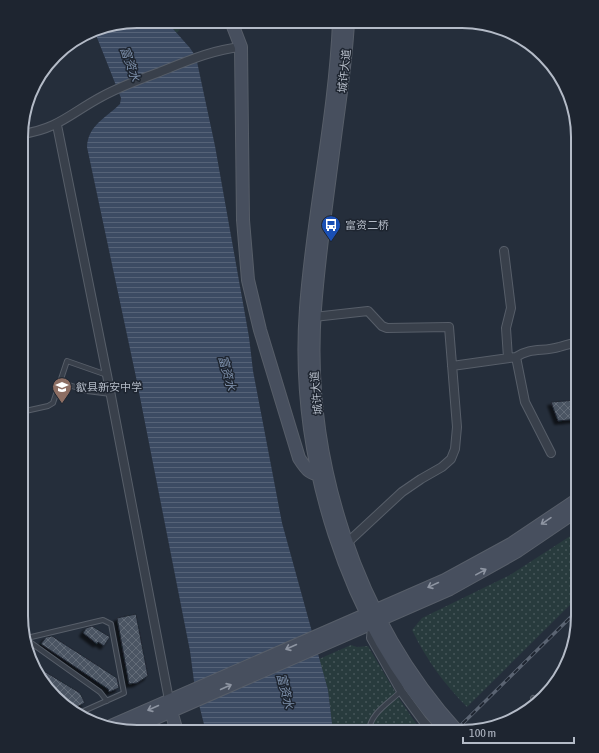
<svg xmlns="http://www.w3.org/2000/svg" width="599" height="753" font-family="'Asap Condensed','Noto Sans SC',sans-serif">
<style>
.forest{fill:url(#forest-firs)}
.park{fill:url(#park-dots)}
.water{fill:url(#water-rules)}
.building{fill:url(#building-cross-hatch);stroke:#202732;filter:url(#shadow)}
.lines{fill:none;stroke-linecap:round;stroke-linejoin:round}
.lane-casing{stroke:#575e69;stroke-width:6}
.street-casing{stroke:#575e69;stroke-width:10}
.secondary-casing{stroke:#575e69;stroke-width:14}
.lane{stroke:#39404b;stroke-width:4}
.street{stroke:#39404b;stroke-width:8}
.secondary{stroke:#474f5e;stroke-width:12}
.rail-casing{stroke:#5b6472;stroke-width:3.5}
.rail{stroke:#1e2530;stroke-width:2;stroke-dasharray:6;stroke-linecap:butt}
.oneway{stroke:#8e95a2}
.labels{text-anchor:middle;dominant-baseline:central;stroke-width:3;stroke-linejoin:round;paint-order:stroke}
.street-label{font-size:11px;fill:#b4bbc7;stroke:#1e2530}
.poi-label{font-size:11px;fill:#b4bbc7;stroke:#1e2530;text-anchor:start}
.water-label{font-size:12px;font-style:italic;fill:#7e91ac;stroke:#1e2530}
.rim{fill:none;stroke:#b4bbc7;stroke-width:2}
</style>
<defs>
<pattern id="forest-firs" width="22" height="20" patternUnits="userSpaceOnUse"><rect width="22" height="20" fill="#283b3d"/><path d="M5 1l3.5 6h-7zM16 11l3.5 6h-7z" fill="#455558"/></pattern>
<pattern id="park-dots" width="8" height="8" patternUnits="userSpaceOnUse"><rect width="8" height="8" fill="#283b3d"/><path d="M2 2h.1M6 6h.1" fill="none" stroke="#455558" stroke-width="1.8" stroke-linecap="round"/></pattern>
<pattern id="water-rules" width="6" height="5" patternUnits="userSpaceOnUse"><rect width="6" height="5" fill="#3c4b63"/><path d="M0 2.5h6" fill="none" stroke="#566378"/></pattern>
<pattern id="building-cross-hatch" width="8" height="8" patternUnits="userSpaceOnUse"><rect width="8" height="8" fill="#4b5563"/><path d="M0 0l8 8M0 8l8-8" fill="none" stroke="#636c78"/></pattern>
<filter id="shadow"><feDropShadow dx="-3.5" dy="3.5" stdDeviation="1" flood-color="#0009"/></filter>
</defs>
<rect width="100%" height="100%" fill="#252e3b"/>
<path class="forest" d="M166 21H186L177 33Z"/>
<path class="park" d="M578 531V597L467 707C444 684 426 659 412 630L422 618 510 575Z
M351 645 357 647 368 646 400 700 422 732H333L328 690 319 659Z"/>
<path class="water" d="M137 21H166L190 48 196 57 215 146 249 337 253 371 282 523 328 690 333 732H206L195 689 190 651 136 377 87 147C88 125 106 118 120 104L121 98 94 30 99 27Z"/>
<path class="building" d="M578 400V419L558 421 551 402Z
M136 614 148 676 137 683 129 684 117 618Z
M92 626 110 637 104 646 98 642 97 644 83 633 86 628Z
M52 636 117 678 119 688 109 692 108 689 41 644 46 637Z
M34 665 80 693 85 703 72 709 70 704 56 695 36 674Z"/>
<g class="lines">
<g class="lane-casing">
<path id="lane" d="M60 382 87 391 111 394
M21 412 48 406 53 403 67 361 107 375
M27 638 103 620 111 624 124 693 77 714
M27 640 100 692 107 701
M533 698 536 701
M369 732C369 714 389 703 401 691"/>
</g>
<g class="street-casing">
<path id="street" d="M57 125 107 375 170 705
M22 134C58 129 71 113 101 97 119 87 138 80 157 73 185 62 211 50 241 47
M504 251 511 308 506 328 508 358
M314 317 368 311 382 326 387 328 449 327 457 427 455 449 451 459 442 467 421 479 402 492 347 543
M516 357 525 402 551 453
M452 366 516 357C531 347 543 352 559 347 567 345 570 343 578 343
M372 626 371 638 401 691 423 721 433 732"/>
</g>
<g class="secondary-casing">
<path id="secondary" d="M231 21 241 47 243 220 248 280 260 330 299 458C306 469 311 477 325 473
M339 22C335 118 313 212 306 308 295 456 346 622 447 732
M348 22C346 63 339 104 334 145 327 199 319 254 315 309 304 460 356 620 458 732
M171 711 177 732
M111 726 445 580 511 544 578 499
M126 731 450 589 516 552 578 510"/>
</g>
<use href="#lane" class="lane"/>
<use href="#street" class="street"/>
<use href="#secondary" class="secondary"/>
<g class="rail-casing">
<path id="rail" d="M454 732 578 610"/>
</g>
<use href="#rail" class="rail"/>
</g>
<defs><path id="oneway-shaft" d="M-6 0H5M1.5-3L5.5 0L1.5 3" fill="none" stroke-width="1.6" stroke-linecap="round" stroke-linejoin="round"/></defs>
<g class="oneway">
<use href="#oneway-shaft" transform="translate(546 521) rotate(146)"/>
<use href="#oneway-shaft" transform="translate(481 572) rotate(-29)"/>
<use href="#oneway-shaft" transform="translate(433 585) rotate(155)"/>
<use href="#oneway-shaft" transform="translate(291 647) rotate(156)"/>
<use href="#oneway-shaft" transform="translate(226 687) rotate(-24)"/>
<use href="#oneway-shaft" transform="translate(153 708) rotate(156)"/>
</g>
<defs>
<g id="bus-pin" transform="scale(1)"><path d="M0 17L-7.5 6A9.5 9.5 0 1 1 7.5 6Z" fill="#1a4fb4" stroke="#1e2530"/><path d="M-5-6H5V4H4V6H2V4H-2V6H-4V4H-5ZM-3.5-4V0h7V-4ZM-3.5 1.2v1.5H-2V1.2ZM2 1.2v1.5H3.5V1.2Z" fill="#fff"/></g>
<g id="school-pin" transform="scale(1)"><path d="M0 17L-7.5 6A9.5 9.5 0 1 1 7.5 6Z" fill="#8d6e63" stroke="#1e2530"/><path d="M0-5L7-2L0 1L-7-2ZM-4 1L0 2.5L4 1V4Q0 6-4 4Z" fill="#fff"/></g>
</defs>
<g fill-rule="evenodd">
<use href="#bus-pin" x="331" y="225"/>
<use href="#school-pin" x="62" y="387"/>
</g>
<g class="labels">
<g class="street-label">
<text transform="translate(344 71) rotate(-84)">城许大道</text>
<text transform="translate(316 393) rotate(-95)">城许大道</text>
</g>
<g class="poi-label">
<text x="345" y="225">富资二桥</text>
<text x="76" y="387">歙县新安中学</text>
</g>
<g class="water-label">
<text transform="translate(130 64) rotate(71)">富资水</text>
<text transform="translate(227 373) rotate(75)">富资水</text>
<text transform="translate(285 691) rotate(76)">富资水</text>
</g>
</g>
<path d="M0 0H599V753H0ZM137 28H462A109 109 0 0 1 571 137V616A109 109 0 0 1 462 725H137A109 109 0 0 1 28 616V137A109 109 0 0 1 137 28Z" fill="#1e2530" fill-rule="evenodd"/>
<path class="rim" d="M137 28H462A109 109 0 0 1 571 137V616A109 109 0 0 1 462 725H137A109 109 0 0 1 28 616V137A109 109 0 0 1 137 28Z"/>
<path d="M463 737v6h111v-6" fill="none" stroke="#b4bbc7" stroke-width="2"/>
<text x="469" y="737" font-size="12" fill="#b4bbc7" stroke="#1e2530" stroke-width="3" paint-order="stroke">100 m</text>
</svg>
